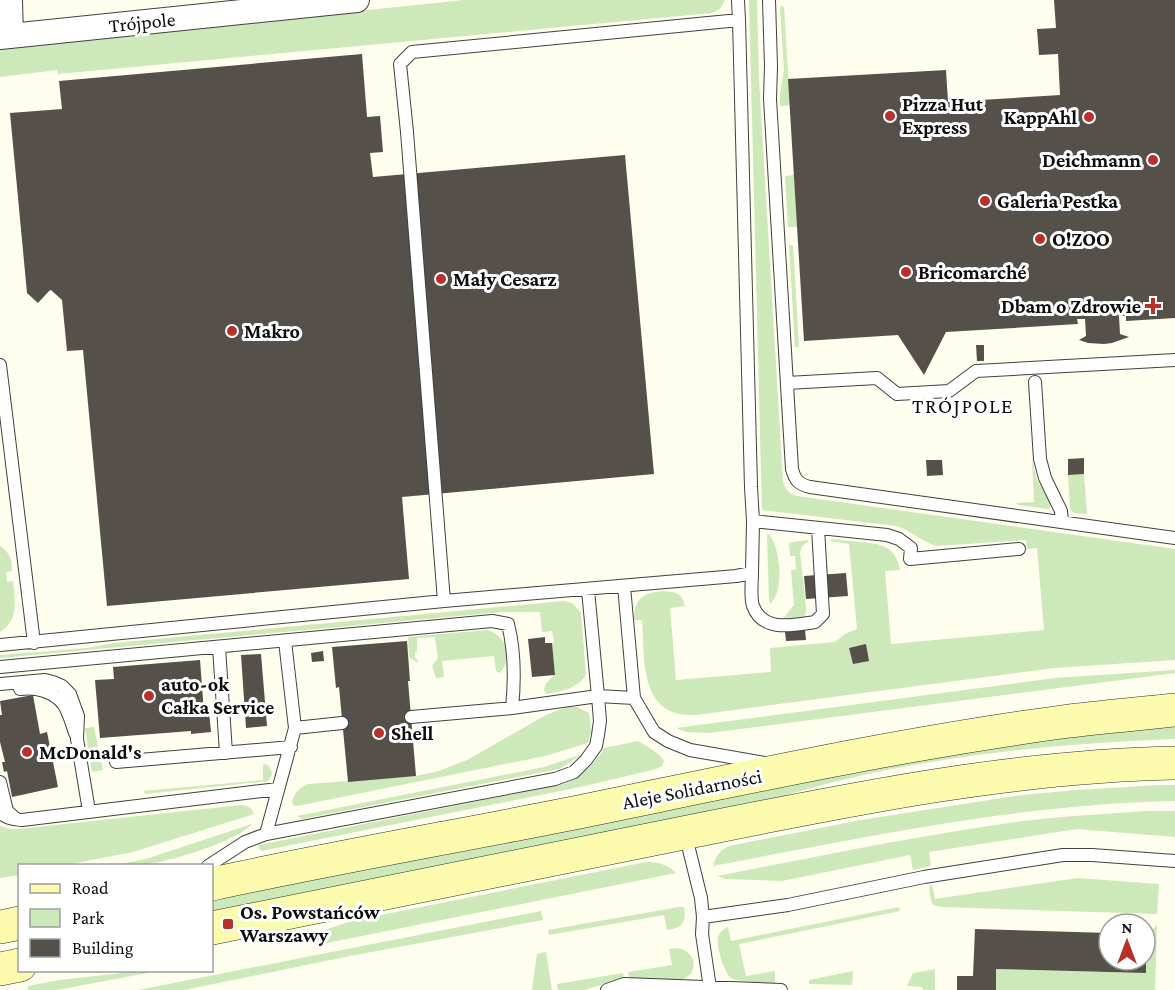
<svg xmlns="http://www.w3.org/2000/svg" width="1175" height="990" font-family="'Crimson Pro',serif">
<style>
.green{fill:#cde8b9}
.building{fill:#56504a}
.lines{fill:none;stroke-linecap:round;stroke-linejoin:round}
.lane-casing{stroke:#404040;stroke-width:14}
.street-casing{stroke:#404040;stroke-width:26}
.secondary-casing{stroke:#2f2f2f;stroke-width:34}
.lane{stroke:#fff;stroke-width:12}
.street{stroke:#fff;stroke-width:24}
.secondary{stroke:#fcfaac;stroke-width:33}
.poi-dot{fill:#b9302a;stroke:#fff;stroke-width:2}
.labels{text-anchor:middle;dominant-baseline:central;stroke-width:6;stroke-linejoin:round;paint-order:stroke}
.street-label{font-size:20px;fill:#0d0d0d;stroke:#fff}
.poi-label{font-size:20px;font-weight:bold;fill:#0d0d0d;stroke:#fff;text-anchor:start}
.neighbourhood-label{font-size:21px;letter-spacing:1.5px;fill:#0d0d0d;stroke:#fff}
</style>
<rect width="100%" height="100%" fill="#fefdee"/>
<path class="green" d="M464 0H725L720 9 712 13 58 74 57 70 0 77V48Z
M749 0H757L759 79 783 482C786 490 789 494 797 496L1175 549V660L1054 668 696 715C639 718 645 661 642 620H634C634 612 635 604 641 598 648 591 669 589 678 594 682 597 684 601 685 606L670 608 676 680 771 672 770 648 835 642 845 634 857 629 849 544 831 541V539C841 540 851 541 861 542 882 544 895 546 900 570L885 571 891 644 1044 630 1037 548 1027 549 1026 540 936 546C921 541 910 530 896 526L762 510Z
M782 6 784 7 790 105 780 106V93L784 71 780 7Z
M794 175 797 227H788L785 176Z
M789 245H793L799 347H795Z
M1032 459 1037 480 1050 502V508L1048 509 1018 505 1016 503 1034 502Z
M1084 474 1087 514 1074 513 1070 509 1068 475Z
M767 534 770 535C780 550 785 591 770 604L769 601Z
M808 540V542L802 546 800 553 806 607V613L803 619 782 620 794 605 791 570 796 569 795 556H790L789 544 792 542Z
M0 546C10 552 12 560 12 571L6 572 7 582 13 581C15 601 19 620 0 632Z
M564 601 572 603 581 613 586 675C577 689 562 691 547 694L545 693C542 685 549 680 555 675L552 643 554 642 552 631 542 632 540 612H502L0 658V655L87 648 114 643Z
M487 630C507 635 513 658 500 673L496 671 494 656 442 661 444 677 436 678 432 666 438 658 435 637 417 638V652H415V658L417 659 418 663 409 657 408 637Z
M1175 670V673L709 733 686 732 676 728 1055 678Z
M569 707H577L589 713 591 731 588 743 545 756 297 806 293 805 292 802C294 792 300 788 308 784L416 776 439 771 469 759 544 716 561 709Z
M1175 719V739C1041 744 905 758 777 798L212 915V901L276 884 859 766Z
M94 727 103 770 92 772 85 728Z
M638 741C646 746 660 753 664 761L662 766 656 769 585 786 261 851 258 846 259 845 564 784C582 776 594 765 604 748Z
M580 755 572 761 559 769 302 819 297 816 544 767Z
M264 764 268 765 272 773 270 778 268 781 146 794 143 791 263 780V766Z
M1160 785H1175V801C1019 804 865 837 713 866 716 856 719 851 729 846L861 820 1022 795 1077 790Z
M241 805C247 805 252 808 254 814L133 852 66 865 20 866 19 875 0 878V826L10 829H18Z
M1146 811H1175V837L1077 829 929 852 931 866 913 870 910 855 782 881 726 879 717 876C819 856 921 835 1023 821 1064 816 1105 814 1146 811Z
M252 824C236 842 167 862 143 865 134 866 124 866 115 865L146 859Z
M646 862C657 862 668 864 676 873L322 944H302L293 942 325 930 351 921Z
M1078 878 1159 884 1157 914 943 907 933 905C930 900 929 891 930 885H932L935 899Z
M679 907H684C687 923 682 928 667 930L664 915 549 935 548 930Z
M899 907 900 911 739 944 746 976 775 971V983C764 982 740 983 731 978 724 972 716 946 718 937 720 932 723 929 728 927L731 941Z
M541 911 543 920 350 956 184 990H138Z
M1157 925 1155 990H996V969L1146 973 1147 934Z
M675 948C696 949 701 973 682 979 673 982 641 979 629 978L628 972 672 965 669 949Z
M546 952 552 990H532L537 954Z
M935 969V990H923L922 987 907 986 913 973Z
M150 970 158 971 57 990H28V986L59 980Z
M853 971 852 985 809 984V980Z
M623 973 624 978 584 990H558L557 984Z"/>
<path class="building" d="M1054 0H1175V318L1126 321V316H1119L1120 334 1129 337 1112 343 1104 344 1088 343 1079 340 1086 336 1085 319H1077L1078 324 946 332 924 375 898 335 804 341 788 79 946 70 948 102 1060 95 1058 54 1039 55 1037 29 1056 28Z
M362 54 367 117 380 116 383 152 370 153 373 177 625 155 654 474 402 497 409 579 107 606 83 350 67 351 62 300 51 290 49 291 38 303 27 293 10 113 62 109 59 81Z
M976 345H984V361H977Z
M1084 458V474L1068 475V459Z
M926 460H942L943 475 927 476Z
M846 573 848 596 806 599 804 576Z
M805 630 806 640 786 641 785 632Z
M545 637V643H552L555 675 532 677 528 639Z
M407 641 410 681H408L416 776 348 782 339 687 336 688 332 647Z
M866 644 869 661 853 664 849 648Z
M323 651 324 661 312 662 311 653Z
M261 654 267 726 246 728 241 655Z
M200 660 204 712H209L211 732 191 734V731L100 738 95 680 114 679 113 667Z
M33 695 40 734 47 732 58 787 12 797 7 771 4 772 2 762H5L0 742V715H2L0 701Z
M975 929 1109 933V960H1146V973L996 969V990H957V976H973Z"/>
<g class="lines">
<g class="lane-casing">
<path id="lane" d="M738 0 739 20
M769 0 771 66 770 99 792 469C795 480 798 484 810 487L1175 538
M0 365 34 643
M1035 382 1040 459 1045 478 1061 511 1062 522
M787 383 877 378 897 394 949 391 976 371 1175 360
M753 521 887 535 899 539 911 548 910 559 1019 549
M752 573C752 583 750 597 753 606 763 633 794 625 815 622L823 614 818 528
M624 586 634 698
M0 645 444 601 736 576 752 573 753 521 751 487 739 20 412 52 400 64 407 132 444 601
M219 647 226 753
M0 667 492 621 508 624C515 652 515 679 512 708
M0 684 45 680 53 682 62 686 70 694 78 716 77 739 89 811
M20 689C36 687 54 691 64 705 69 713 72 724 75 733
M411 717 512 708 598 696 634 698 654 732 668 741 690 750 765 763
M295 728 342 723
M116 762 291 747
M0 782 7 811 15 818
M0 812C6 819 14 819 22 820L278 789
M685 833 701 898 703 917 702 934 710 988
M266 834 295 728 285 641
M208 866 245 842 266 834 555 779 574 772 586 760 596 746 598 735 600 721 598 696 588 590
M703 917 788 905 924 877 1063 855H1092L1175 861
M607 990 624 984 781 990"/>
</g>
<g class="street-casing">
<path id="street" d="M10 0 11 36
M0 37 357 0"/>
</g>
<g class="secondary-casing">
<path id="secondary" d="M212 884C332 858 453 837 574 813 736 780 898 744 1062 722 1100 717 1138 714 1175 710
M0 927 20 923
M212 928C377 895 542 861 708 828 862 797 1017 766 1175 763
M0 969 20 965"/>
</g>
<use href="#lane" class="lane"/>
<use href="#street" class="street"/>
<use href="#secondary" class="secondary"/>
</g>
<g class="poi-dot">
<circle cx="890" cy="116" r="6"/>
<circle cx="1089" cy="117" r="6"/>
<circle cx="1153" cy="160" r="6"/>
<circle cx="985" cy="201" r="6"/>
<circle cx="1040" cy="239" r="6"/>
<circle cx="906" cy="272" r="6"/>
<circle cx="441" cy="279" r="6"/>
<path d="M1150 297h6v6h6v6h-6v6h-6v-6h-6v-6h6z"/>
<circle cx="232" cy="331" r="6"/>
<circle cx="149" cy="696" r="6"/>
<circle cx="379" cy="733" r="6"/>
<circle cx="27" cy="752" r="6"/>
<rect x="222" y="918" width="12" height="12" rx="3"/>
</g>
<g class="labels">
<g class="street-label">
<text transform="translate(142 22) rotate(-6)">Trójpole</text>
<text transform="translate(692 789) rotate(-11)">Aleje Solidarności</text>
</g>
<g class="poi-label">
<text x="902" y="104">Pizza Hut<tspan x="902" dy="23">Express</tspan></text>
<text x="1077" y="117" text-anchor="end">KappAhl</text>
<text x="1141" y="160" text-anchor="end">Deichmann</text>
<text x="997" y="201">Galeria Pestka</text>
<text x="1052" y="239">O!ZOO</text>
<text x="918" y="272">Bricomarché</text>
<text x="453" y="279">Mały Cesarz</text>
<text x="1141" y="306" text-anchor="end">Dbam o Zdrowie</text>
<text x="244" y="331">Makro</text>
<text x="161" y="684">auto-ok<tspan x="161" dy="23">Całka Service</tspan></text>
<text x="391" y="733">Shell</text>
<text x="39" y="752">McDonald's</text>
<text x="240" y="912">Os. Powstańców<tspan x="240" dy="23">Warszawy</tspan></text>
</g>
<g class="neighbourhood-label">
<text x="963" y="406">TRÓJPOLE</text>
</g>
</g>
<rect x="18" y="864" width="195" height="108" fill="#ffffff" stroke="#9e9e9e" stroke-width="1.5"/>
<rect x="30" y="884" width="30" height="9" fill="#fcfaac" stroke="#9e9e9e" stroke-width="1.5"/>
<text x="72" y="894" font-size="18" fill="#0d0d0d">Road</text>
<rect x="30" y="909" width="30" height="18" fill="#cde8b9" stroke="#9e9e9e" stroke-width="1.5"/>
<text x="72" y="924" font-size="18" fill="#0d0d0d">Park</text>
<rect x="30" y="939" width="30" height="18" fill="#56504a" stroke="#9e9e9e" stroke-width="1.5"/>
<text x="72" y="954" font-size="18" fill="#0d0d0d">Building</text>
<g transform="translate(1127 942)"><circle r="28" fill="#ffffff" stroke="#9e9e9e" stroke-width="1.5"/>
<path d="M0-4.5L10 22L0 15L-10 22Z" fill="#b9302a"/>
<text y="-9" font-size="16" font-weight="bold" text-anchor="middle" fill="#0d0d0d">N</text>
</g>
</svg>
